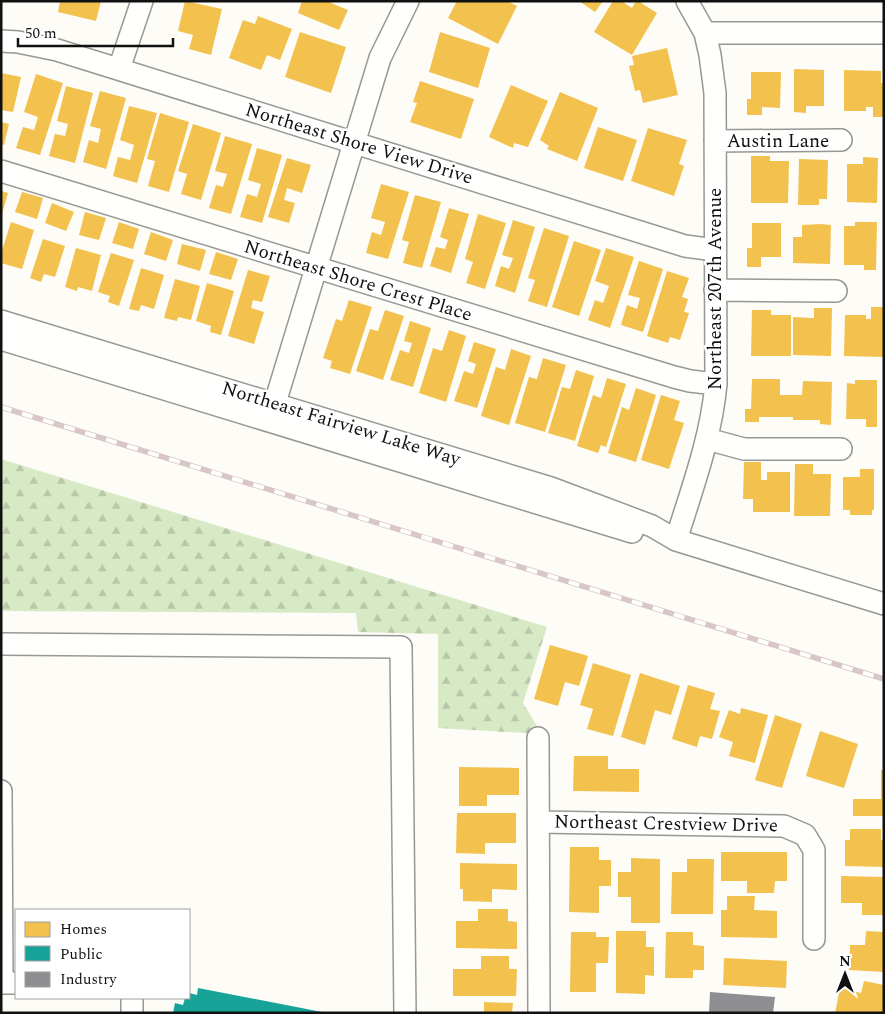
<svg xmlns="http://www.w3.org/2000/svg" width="885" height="1014" font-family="Spectral,serif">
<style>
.forest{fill:url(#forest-firs)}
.homes{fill:#f2c14e}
.public{fill:#17a398}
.industry{fill:#8d8d92}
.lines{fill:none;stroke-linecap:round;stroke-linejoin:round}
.minor-casing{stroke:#979795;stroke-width:24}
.minor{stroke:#fffffe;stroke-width:21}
.rail-casing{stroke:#d9c6c7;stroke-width:5.5}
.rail{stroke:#fff;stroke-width:4;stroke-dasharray:11;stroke-linecap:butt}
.labels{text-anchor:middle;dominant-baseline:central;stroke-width:5;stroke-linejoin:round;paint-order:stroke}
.street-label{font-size:19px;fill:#111;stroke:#fff}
</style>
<defs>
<pattern id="forest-firs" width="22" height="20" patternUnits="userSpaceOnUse" patternTransform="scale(1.25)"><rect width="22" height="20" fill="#d8eac5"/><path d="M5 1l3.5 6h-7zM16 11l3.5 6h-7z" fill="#b8c8a8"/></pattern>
</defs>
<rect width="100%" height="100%" fill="#fdfcf7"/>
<path class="forest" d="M1 459 547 627 523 703 542 734 438 728V634L358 632 356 613 1 611Z"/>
<path class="homes" d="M60 1H101L96 21 58 12Z
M185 1 222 9 211 55 189 49 193 35 178 31Z
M302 1H332L331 3 348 10 339 30 298 13Z
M457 1H507L517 6 498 44 448 18Z
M579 1H603L595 12Z
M613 1H621L632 8 636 1H638L657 13 632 55 594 32Z
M258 16 292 29 280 60 267 55 261 70 229 58 243 20 255 24Z
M300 32 346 47 331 93 285 77Z
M440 32 490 48 478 88 429 72Z
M667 48 678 95 643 103 640 90 635 91 629 66 634 65 632 56Z
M794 69 824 70V106H806V113L794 112Z
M844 70 881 71V83H884V117H873V107H866V111H844Z
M751 72H781L780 108 762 107V115H747V99H751Z
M1 73 21 77 13 112 1 110Z
M36 74 63 83 40 155 16 148 23 127 34 130 38 117 24 112Z
M420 81 474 99 461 139 410 122 417 103 413 102Z
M511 85 548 101 528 147 514 143 513 148 489 137Z
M66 86 93 93 75 163 49 156 55 134 65 136 68 124 57 121Z
M100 91 126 98 106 169 83 162 89 140 98 143 101 129 90 126Z
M560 92 598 108 577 161 547 149 549 146 540 140Z
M129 106 157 113 137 183 113 176 118 157 130 160 134 145 120 140Z
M160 113 189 122 169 192 148 186 155 161 147 159Z
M1 122 9 124 4 145 1 144Z
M193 124 221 133 201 200 181 194 187 174 178 171Z
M598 127 637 140 623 181 584 168Z
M648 128 687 140 679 164 684 166 674 196 631 181Z
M225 136 252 144 231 214 209 208 216 185 223 187 227 174 215 171Z
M257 148 282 155 262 223 240 217 247 194 257 197 261 184 248 180Z
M751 156H770V161H789L788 203H751Z
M863 157 878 158 877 203 847 202V164H863Z
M287 158 311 165 302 193 287 188 284 200 295 203 289 223 268 217Z
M799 159 828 160 827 199H819V205H798Z
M381 184 409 192 388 259 366 253 372 232 381 235 385 222 371 218Z
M1 191 8 193 2 214H1Z
M22 192 43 198 37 219 15 212Z
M415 195 441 202 422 268 403 263 409 242 402 240Z
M52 203 74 212 66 231 45 223Z
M449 208 469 214 451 273 430 266 436 247 445 249 448 240 440 237Z
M85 212 106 218 99 240 79 235Z
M478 214 506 223 485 289 466 283 473 262 465 259Z
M513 220 535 227 515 293 495 286 501 266 509 269 513 258 502 255Z
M11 222 34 230 22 269 1 263V254Z
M119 222 139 229 133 249 112 243Z
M855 222H877L876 270H864V265H844V226H855Z
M752 223H781V257H761V267H747V248H752Z
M821 224 831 225 830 264 793 263V237H802V225Z
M544 228 569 236 547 307 528 301 535 280 528 278Z
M151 232 173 240 166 261 144 254Z
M43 239 65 246 55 277 44 274 41 282 30 278Z
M574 241 601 250 579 316 552 307Z
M182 244 206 250 200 271 177 264Z
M76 248 101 255 92 291 78 287 77 291 65 287Z
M606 248 634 257 610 328 588 320 595 300 603 303 609 286 595 281Z
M216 252 238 259 231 280 209 274Z
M111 253 134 260 119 306 108 302 110 296 98 292Z
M639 261 663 269 643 332 621 325 627 305 637 309 640 298 628 295Z
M141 268 164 275 154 309 141 305 139 311 129 309Z
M248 270 270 276 262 302 253 300 251 308 264 312 254 344 228 336Z
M667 271 689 278 682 297 688 299 684 312 689 313 680 340 670 337 668 343 647 336Z
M175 279 200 286 191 320 178 317 177 321 164 318Z
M207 283 234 291 221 335 210 332 211 326 196 321Z
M349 300 372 307 350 374 330 368 332 361 323 358 336 319 342 321Z
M871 307H884L883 357 844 356 845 315H866V319H871Z
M814 308H832L831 356 793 355V317L814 318Z
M385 310 404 316 383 380 356 371 370 329 378 331Z
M752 310H771V315H791V356H751Z
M410 321 431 328 413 387 390 380 400 350 409 353 412 343 404 341Z
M449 330 466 336 446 402 419 393 433 348 442 351Z
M474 342 496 349 477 408 454 401 464 371 473 374 476 364 468 361Z
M511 349 531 356 509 425 481 416 496 367 505 370Z
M543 358 566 365 545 432 515 423 529 377 537 379Z
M576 370 594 376 575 441 548 433 562 387 570 389Z
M607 378 626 384 606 447 601 445 598 453 577 446 593 395 601 398Z
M752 379H780V395H802L803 381 832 382 831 425 820 424V420H793V417H759V422H745V409H751Z
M855 380H877V427H866V419H846L847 383 855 384Z
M636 388 656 395 636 462 608 453 622 407 629 410Z
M661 395 680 401 674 420 684 423 669 469 641 460Z
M744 462H761V480H767V472H790V512H753V499H743Z
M795 464H813V474H831L830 516H794Z
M860 469H874V510H872V515H850V510H843V477H860Z
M550 645 588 656 579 686 565 682 558 706 534 699Z
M593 663 631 675 613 736 587 729 593 709 580 705Z
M640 673 680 686 671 715 655 710 645 745 621 737Z
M688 685 715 693 710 709 720 711 712 739 700 736 697 747 672 739Z
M741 708 768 715 755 763 729 756 733 742 719 737 729 710 740 714Z
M775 715 802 724 782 788 755 780Z
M820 731 858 744 844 788 806 776Z
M574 756H608V769H639V792L573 791Z
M459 767 519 768V795H487V806H459Z
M881 770H884V816H853V799H881Z
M457 813H516V843H485V854L456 853Z
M850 829H881V840H884V867L845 866V840H850Z
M570 847H599V860H611V886H599V913L569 912Z
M721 852H787V881H775L774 893H747V881H721Z
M631 858 660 859V923H631V897H618V872H631Z
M687 859H714L713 914H671L672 872H687Z
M460 863 517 864V890L492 889V902L463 901V889H460Z
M841 876 884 877V915H862V903H841Z
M727 896H755L754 910 777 911V938L721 937V910H727Z
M478 909H508V921L517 922V949L456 948V921H478Z
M616 931H646V947H654V976L645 975V994L616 993Z
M866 931 884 932V972L849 970 850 945H865Z
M571 932H596V937H609L608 963H596V992H570Z
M666 932H693V945L704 946V970H693V978H665Z
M481 956H509V969H517L516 996H453V969H481Z
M724 958 787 961 786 988 723 985Z
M864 981 884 985V1013H835L840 988 861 993Z
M484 1002 513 1003 512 1013H484Z"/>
<path class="public" d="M198 988 322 1012V1013H173L175 1003 183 1005 185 998H189V993L197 995Z"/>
<path class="industry" d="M710 992 775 997 773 1013H709Z"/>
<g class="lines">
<g class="minor-casing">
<path id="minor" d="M705 33H884
M1 41 18 42 57 50 685 246 715 250
M119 69 142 1
M715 141 841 140
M1 171 674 377 690 381 716 384
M715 290 836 291
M1 321 551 488 652 526 676 540 884 604
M1 339 632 532
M271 416 380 58 408 1
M707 439 744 449H841
M676 540C692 489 711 438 716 384L715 93 710 55 705 33 687 1
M1 644 401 647 405 1013
M538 738 539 1013
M1 791 2 983H16
M539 822 784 826 805 835 814 850V939
M132 998V1013"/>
</g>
<use href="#minor" class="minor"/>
<g class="rail-casing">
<path id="rail" d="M1 407 884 679"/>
</g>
<use href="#rail" class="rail"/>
</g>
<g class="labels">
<g class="street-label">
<text x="778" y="141">Austin Lane</text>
<text transform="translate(359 144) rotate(17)">Northeast Shore View Drive</text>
<text transform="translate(358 281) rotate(17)">Northeast Shore Crest Place</text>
<text transform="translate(715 289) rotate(-90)">Northeast 207th Avenue</text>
<text transform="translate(341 424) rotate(17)">Northeast Fairview Lake Way</text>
<text transform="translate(666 824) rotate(1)">Northeast Crestview Drive</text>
</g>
</g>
<rect width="885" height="1014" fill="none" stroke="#111111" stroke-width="5"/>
<rect x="15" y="909" width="175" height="90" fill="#ffffff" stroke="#a0a0a0"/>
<rect x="25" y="922" width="25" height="15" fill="#f2c14e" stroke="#a0a0a0"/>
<text x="60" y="934" font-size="15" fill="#111111">Homes</text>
<rect x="25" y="946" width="25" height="15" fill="#17a398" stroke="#a0a0a0"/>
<text x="60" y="959" font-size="15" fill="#111111">Public</text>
<rect x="25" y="972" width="25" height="15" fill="#8d8d92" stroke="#a0a0a0"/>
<text x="60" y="984" font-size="15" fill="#111111">Industry</text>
<g transform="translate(845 974)" stroke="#ffffff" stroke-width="4" paint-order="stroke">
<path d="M0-4L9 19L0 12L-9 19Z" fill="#111111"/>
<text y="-8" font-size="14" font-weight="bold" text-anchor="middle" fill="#111111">N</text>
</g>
<path d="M18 38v8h155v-8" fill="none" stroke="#111111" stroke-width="2.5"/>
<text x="25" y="38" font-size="15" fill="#111111" stroke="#ffffff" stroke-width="4" paint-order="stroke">50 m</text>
</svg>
